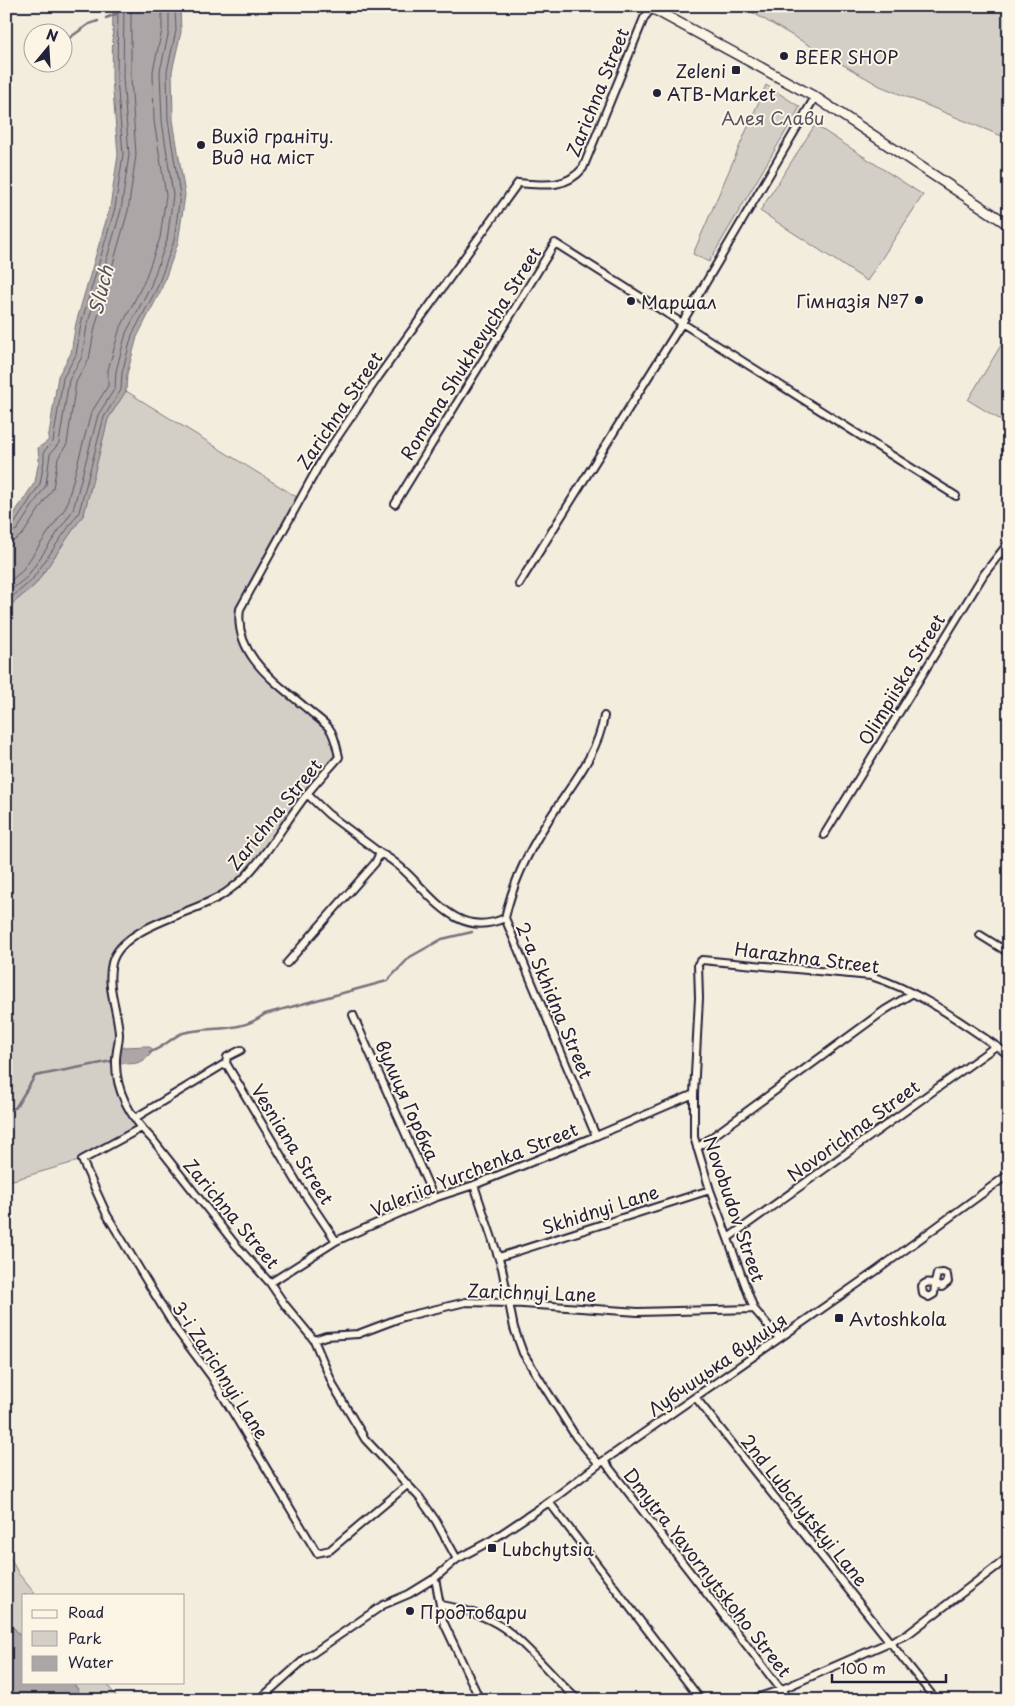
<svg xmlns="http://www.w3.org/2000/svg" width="1015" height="1706" font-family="'Playpen Sans',sans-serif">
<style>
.green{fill:#d4cfc6;stroke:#7b7880}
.water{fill:#aca7a6;stroke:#75727b}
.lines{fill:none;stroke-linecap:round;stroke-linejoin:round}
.shore{stroke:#595766;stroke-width:1}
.stream{stroke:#75727b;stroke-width:2.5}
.minor-casing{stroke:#22223b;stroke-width:10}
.secondary-casing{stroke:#22223b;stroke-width:12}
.minor{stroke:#fcf5e5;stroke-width:6}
.secondary{stroke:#fcf5e5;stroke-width:9}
.poi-dot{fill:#22223b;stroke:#fcf5e5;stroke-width:2}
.labels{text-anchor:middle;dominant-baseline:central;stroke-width:4;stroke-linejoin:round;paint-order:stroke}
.poi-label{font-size:18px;fill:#22223b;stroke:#fcf5e5;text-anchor:start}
.street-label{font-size:18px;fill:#22223b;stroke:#fcf5e5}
.park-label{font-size:18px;fill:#575665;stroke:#fcf5e5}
.water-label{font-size:19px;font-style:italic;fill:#525160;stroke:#fcf5e5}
</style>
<rect width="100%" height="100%" fill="#f3edde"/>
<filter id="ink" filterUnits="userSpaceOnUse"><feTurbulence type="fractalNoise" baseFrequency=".02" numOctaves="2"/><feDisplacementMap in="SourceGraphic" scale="10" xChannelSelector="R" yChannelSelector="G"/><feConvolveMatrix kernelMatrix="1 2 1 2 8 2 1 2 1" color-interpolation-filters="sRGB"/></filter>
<g filter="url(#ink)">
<path class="green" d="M741 6H1009V139L880 86Z
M766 85 800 107 709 262 693 254Z
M815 125 923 195 867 281 760 211Z
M1009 332V425L968 400Z
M126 391 300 499 240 609 238 624 250 656 330 729 339 757 243 879 221 896 167 918 118 949 110 983 119 1033 117 1079 141 1128 82 1160 6 1182V609L35 585 84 514 108 419Z
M6 1549 18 1573 36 1595H24V1640L6 1619Z
M73 1682H105L119 1700 74 1699 79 1691Z"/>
<path class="water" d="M113 6H180L181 32 172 71 173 120 185 195 178 243 161 290 137 337 127 374 126 391 108 419 84 514 35 585 6 609V526L35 482 39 460 38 448 48 441 58 376 71 353 76 323 110 207 118 155 112 79Z
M147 1046 153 1049C148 1064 130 1066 118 1062L119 1049 123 1047Z
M6 1619 24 1640V1682H73L79 1692 77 1697 74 1698 76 1700H6Z"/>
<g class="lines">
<path class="shore" d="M6 528 13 526 40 484 44 461V451L53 442 63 378 76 355 81 324 115 208 123 155 117 78 118 6
M6 534 17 530 46 485 50 454 59 443 69 380 82 357 87 326 121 210 129 155 123 78 124 6
M6 542 15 540 23 534 53 488 58 458 67 444 76 382 89 359 95 327 128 211 136 155 131 78V6
M6 584 21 572 66 507 91 413 108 386V370L119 331 144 282 160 238 166 195 154 121 153 71 162 30V6
M6 594 27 577 73 510 98 415 115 388 116 371 126 333 151 285 167 240 173 195 162 121 160 71 169 31V6
M6 602 31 581 79 512 104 417 121 390 122 373 132 335 157 288 174 241 180 195 168 120 167 71 176 31 175 6"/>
<path class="stream" d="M106 18 116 14
M65 41 89 24 98 21
M150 1052C164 1048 173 1036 183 1033 212 1026 240 1033 265 1014L387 981 410 957 442 939 472 932
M6 1112 16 1107 35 1076 112 1061"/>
<g class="minor-casing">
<path id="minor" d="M395 504 555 243 956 496
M519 584 682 323 815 97
M824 835 984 574 1009 542
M380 853C424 875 447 944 505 918
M980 935 1009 953
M287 963 375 863 380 853 328 814 307 794
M353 1015 434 1198
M241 1050 227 1057 226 1063 299 1186 336 1241
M135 1118 226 1063
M141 1128 82 1160 107 1215 146 1280 176 1329 211 1376 317 1553 330 1550 406 1486
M596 1136 505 918C512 886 528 852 546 824 567 790 598 756 604 716
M697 1148 885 1010 913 993
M474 1185 502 1268 514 1328 523 1353 576 1437 599 1464
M728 1238 996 1046
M499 1257 710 1190
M270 1283 336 1241 434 1198 474 1185 596 1136 694 1094
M935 1285 934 1294 929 1297 923 1294 922 1286C929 1278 935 1286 942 1287L948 1282 947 1275 943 1273 937 1274 935 1283
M779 1338 754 1309 710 1190 694 1137V1094L699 998 698 964 702 960 871 976C922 992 965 1025 1009 1055
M314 1340 326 1336 358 1334 403 1317 466 1302 509 1303 638 1312 754 1309
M696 1398 936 1700
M604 1461 789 1700
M549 1502 701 1700
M457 1559 436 1521 420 1498 365 1439 334 1387 314 1340 285 1305 270 1283 235 1244 153 1140C132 1119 115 1092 116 1060 116 1052 119 1043 119 1034 118 1010 106 987 112 963 121 926 195 913 222 895 229 891 237 884 243 879 268 854 285 822 307 794 317 781 329 769 339 757 337 749 335 735 329 728 325 723 318 718 312 713 280 685 233 657 240 609L323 458 379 376 518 183C543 185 566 189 583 168L644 18 652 8
M435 1578 443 1621 480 1700
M441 1605C463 1609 491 1617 509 1632 534 1652 554 1679 578 1700
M259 1700 306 1658 383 1605 409 1594 435 1578 457 1559 492 1540 549 1502 599 1464 876 1271 1009 1174
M750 1700 780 1690 908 1634 1009 1557"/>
</g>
<g class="secondary-casing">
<path id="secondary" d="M648 6 815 97 1009 225"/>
</g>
<use href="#minor" class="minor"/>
<use href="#secondary" class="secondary"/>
</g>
</g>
<g class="poi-dot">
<circle cx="784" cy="56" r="5"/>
<rect x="731" y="65" width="10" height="10" rx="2.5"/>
<circle cx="657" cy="93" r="5"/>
<circle cx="201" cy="145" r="5"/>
<circle cx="919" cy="300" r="5"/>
<circle cx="631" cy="301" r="5"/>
<rect x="834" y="1313" width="10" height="10" rx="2.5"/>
<rect x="487" y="1543" width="10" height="10" rx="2.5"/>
<circle cx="410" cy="1611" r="5"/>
</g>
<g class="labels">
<g class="poi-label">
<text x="794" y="56">BEER SHOP</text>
<text x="726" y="70" text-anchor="end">Zeleni</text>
<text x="667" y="93">ATB-Market</text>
<text x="211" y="135">Вихід граніту.<tspan x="211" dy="21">Вид на міст</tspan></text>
<text x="909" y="300" text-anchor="end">Гімназія №7</text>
<text x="641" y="301">Маршал</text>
<text x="849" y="1318">Avtoshkola</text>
<text x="502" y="1548">Lubchytsia</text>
<text x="420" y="1611">Продтовари</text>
</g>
<g class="street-label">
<text transform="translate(597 92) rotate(-68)">Zarichna Street</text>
<text transform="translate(470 353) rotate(-58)">Romana Shukhevycha Street</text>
<text transform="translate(339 410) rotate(-56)">Zarichna Street</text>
<text transform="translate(901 679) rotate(-59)">Olimpiiska Street</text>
<text transform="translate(274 814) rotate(-51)">Zarichna Street</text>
<text transform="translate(807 957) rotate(7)">Harazhna Street</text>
<text transform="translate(555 1000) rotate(67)">2-a Skhidna Street</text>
<text transform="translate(408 1100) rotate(66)">вулиця Горбка</text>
<text transform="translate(853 1130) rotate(-36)">Novorichna Street</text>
<text transform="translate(293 1144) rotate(58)">Vesniana Street</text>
<text transform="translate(474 1169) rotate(-22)">Valeriia Yurchenka Street</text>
<text transform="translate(600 1209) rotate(-18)">Skhidnyi Lane</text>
<text transform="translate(735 1209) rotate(71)">Novobudov Street</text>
<text transform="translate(232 1213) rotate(50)">Zarichna Street</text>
<text transform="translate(532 1292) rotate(2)">Zarichnyi Lane</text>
<text transform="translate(717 1364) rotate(-35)">Лубчицька вулиця</text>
<text transform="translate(221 1370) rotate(57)">3-i Zarichnyi Lane</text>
<text transform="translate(805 1510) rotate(51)">2nd Lubchytskyi Lane</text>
<text transform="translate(708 1572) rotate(52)">Dmytra Yavornytskoho Street</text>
</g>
<g class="park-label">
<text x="773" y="117">Алея Слави</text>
</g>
<g class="water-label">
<text transform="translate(100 290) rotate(-76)">Sluch</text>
</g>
</g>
<rect width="1015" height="1706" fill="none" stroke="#fcf5e5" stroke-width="25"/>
<rect x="12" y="12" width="990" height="1681" fill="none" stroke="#22223b" stroke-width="2" filter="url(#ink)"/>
<rect x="22" y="1594" width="162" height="90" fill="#fcf5e5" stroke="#a5a1a1"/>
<rect x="32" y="1610" width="25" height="8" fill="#fcf5e5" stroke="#a5a1a1"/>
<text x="68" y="1618" font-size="15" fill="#22223b">Road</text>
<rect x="32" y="1631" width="25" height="15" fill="#d4cfc6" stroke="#a5a1a1"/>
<text x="68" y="1644" font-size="15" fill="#22223b">Park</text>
<rect x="32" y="1656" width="25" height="15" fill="#aca7a6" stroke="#a5a1a1"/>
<text x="68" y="1668" font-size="15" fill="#22223b">Water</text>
<g transform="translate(48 48) rotate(18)"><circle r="24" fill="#fcf5e5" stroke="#a5a1a1"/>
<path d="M0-4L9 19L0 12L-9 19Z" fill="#22223b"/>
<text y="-8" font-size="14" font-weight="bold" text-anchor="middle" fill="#22223b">N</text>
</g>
<path d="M832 1674v8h114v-8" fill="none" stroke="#22223b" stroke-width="2.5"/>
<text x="840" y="1674" font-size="15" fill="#22223b" stroke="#fcf5e5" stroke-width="4" paint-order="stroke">100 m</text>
</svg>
